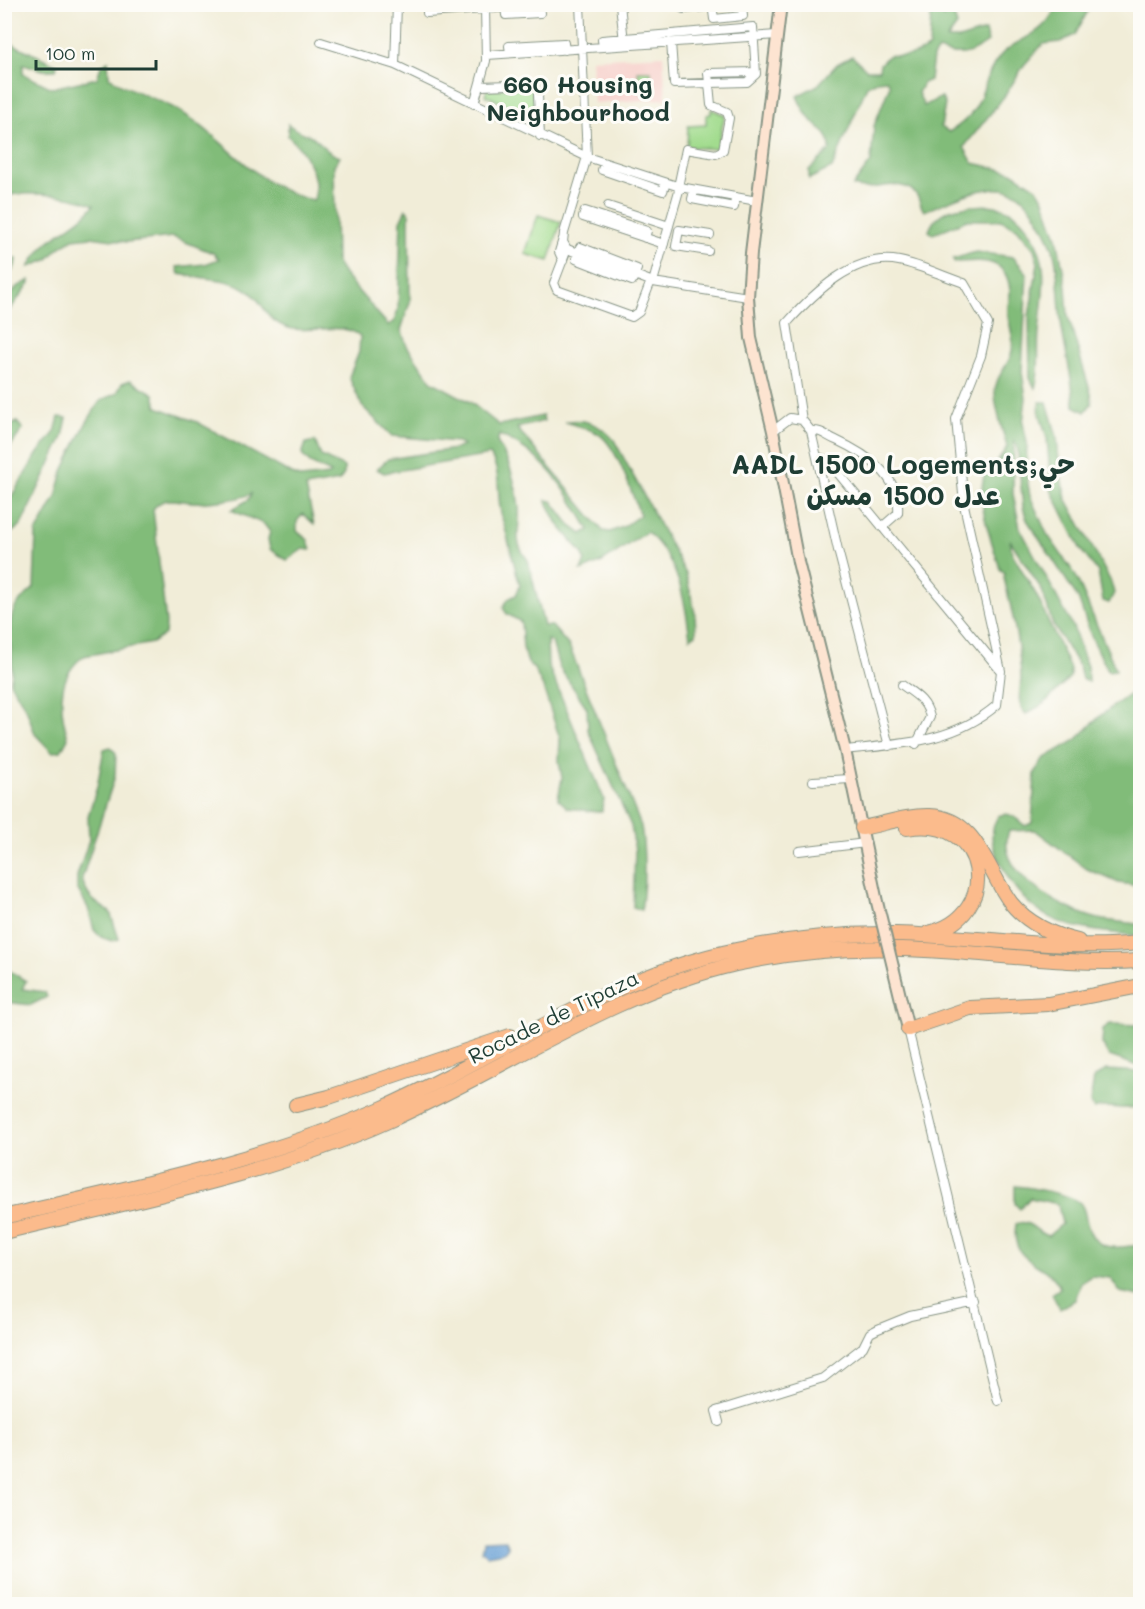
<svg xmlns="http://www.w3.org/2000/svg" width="1145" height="1609" font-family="Mali,'Playpen Sans Arabic',sans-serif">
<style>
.built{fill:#f7d0cb}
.green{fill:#a2dc8e;stroke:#608c61;stroke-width:1.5}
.forest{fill:#81bc79;stroke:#507c56;stroke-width:1.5}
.water{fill:#659ed4;stroke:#426e84;stroke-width:1.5}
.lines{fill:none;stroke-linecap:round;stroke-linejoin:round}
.street-casing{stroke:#889586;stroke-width:10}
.secondary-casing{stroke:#889586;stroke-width:14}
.highway-casing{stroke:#889586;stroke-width:16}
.street{stroke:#fff;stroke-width:8}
.secondary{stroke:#fde4d1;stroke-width:10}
.highway{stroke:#fbbb8c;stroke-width:14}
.secondary-bridge-casing{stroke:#889586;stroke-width:14;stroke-linecap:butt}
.secondary-bridge{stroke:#fde4d1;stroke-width:10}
.labels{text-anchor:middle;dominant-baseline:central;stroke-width:6;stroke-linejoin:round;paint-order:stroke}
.street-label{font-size:21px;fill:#1f3d34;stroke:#fdfcf7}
.quarter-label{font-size:24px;font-weight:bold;fill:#1f3d34;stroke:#fdfcf7}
.district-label{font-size:27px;font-weight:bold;fill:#1f3d34;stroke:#fdfcf7}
</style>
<rect width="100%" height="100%" fill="#fdfcf7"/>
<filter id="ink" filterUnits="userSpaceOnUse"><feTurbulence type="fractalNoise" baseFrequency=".0167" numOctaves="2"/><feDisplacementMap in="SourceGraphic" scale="12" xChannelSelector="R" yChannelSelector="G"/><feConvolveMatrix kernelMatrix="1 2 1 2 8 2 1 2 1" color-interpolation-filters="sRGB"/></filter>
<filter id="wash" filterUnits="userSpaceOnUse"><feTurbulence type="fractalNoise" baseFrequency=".008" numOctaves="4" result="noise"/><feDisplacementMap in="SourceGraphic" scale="24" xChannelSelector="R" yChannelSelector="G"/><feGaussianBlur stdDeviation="1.35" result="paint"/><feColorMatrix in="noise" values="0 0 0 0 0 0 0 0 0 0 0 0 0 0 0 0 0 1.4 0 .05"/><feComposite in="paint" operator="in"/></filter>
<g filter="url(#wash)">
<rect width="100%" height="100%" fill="#f1edd8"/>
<path class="built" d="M663 55 666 99 594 103 591 59Z"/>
<path class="green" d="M638 71H651L652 92 640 93Z
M536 87 537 120 485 95 487 89Z
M711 109 725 115 717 149 687 147 688 126 706 125V115L711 114Z
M538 215 561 222 549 261 525 254Z"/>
<path class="forest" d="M1058 5H1091L1075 35 1060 42 1043 44 1024 65 1006 94 964 147 973 163 1012 172 1037 188 1044 200 1057 237 1066 286 1068 316 1091 394 1092 403 1085 412 1074 406C1073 382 1067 359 1063 335 1058 309 1060 283 1055 257 1051 238 1030 197 1011 191 982 182 951 202 924 211 920 206 920 199 916 194 900 175 872 194 853 186L871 162 874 126 890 85 887 80 877 81 867 86 832 168 809 179V170L830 150C830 134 823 132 813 122 805 115 801 105 797 96L818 85 837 64 852 56 867 70H879L880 64 889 55C903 57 918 56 929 47L931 15 936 12 944 17 952 10 957 25 947 39H959L985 31 988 42C970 55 960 58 938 50L933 57 930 80 923 83 918 93 924 106 941 97 945 104 941 127 949 132C991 106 976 86 1000 56 1012 41 1032 39 1045 24 1050 19 1054 11 1058 5Z
M4 40 57 65 56 70H43L23 64V74L52 88 97 78 101 66 108 61 109 77C129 91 151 96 172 107 223 133 255 190 314 200 320 176 305 151 288 136V124C296 131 302 132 311 136 323 142 322 151 340 157L334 165 336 262 345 276 388 325 394 322 398 309 401 219 406 209 409 212 410 302 401 330 407 346 431 381 470 402 499 425 543 416 544 421 517 428 603 531 610 532 623 527 640 515C632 494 617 444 597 433 588 428 576 426 566 422 585 417 602 426 614 440L686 574 695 613 696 634 690 638C685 599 678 559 647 532L602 562 581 571 585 560 582 553 558 524 546 500 552 501 571 526 582 534 589 530C568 491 542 452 499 435L497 442C510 461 516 484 519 508 521 530 511 540 528 560L544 626H552L569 646 641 826C645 848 645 888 641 910L633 907 635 851 631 826 588 730 587 708 559 667 552 642 547 640 548 665 604 799 602 811 598 812 568 808 558 799 562 778 559 761 560 739 543 687 534 669 528 663 523 648 521 622 507 614 503 608 508 599 516 595 520 585C513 563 509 540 502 518 496 497 502 472 490 455L384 473 377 469 388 459 455 449 463 446 458 442 392 436 362 406 349 377 359 352 360 336C341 321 312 334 289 328 262 320 266 301 246 289 225 277 202 279 179 274L177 267 205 264 219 259 213 253 173 237 127 242 91 237 73 239 59 248 47 260 29 267C48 231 74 231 94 205 75 195 26 191 5 196L4 66 9 68 10 60Z
M988 205C1007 207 1019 214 1029 230 1052 264 1042 295 1039 333 1037 351 1041 370 1035 388L1030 378 1029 316 1038 263 1034 249 1017 228 1001 220H967L933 234 929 231C937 206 965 206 988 205Z
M976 252 1013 257 1027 273 1022 372 1026 398 1023 423 1027 443 1026 472 1030 496 1047 534 1075 574 1116 670 1108 671 1091 636 1078 598 1027 520 1023 507 1017 445 1014 441 1013 494 1020 528 1073 627 1087 667 1088 682 1082 679 1079 666 1053 625 1042 590 1010 540 1012 553 1037 596 1070 669V677L1045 703 1026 714C1015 703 1021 691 1021 678 1020 645 1012 610 1004 578L1005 573 1000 569C992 540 976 506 984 476L991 472 1007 447C1003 432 995 408 995 393 995 377 1006 369 1011 355 1016 338 1008 326 1008 310 1008 303 1010 297 1010 291 1007 256 981 261 954 262L953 259Z
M12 258 16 259 15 266 5 282V263Z
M30 280V283L5 316V301L17 287Z
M130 380 154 394 157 407 197 422 292 474 301 478 329 475 331 473 310 463 302 455 306 443 315 441 321 456 344 467V474L339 481 306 487 314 524 303 514 297 521V531L308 540 311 550 303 549 287 560 270 549 268 539 270 532 264 524 231 510 248 500 252 493C242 500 205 503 192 502 177 501 164 495 153 509L166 623 165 634 152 643 84 656C56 676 59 709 68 738L61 751 52 752 35 734 26 708 10 683C17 660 3 631 15 608 19 600 28 594 34 588L36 533 56 497 63 471 85 425 100 401 117 393 122 383Z
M1040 402H1047L1057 437 1060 474 1066 498 1111 582 1114 593 1109 603 1103 601 1098 572 1081 550 1051 490 1047 438 1039 411Z
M59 417 67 418 63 437 21 525 5 538V507L38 453 55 432Z
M17 422 23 429 5 454V429Z
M1140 687V886L1119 883 1087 869 1035 830 1009 831C992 874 1071 915 1104 920 1116 922 1128 922 1140 925V936C1077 929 1031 928 1001 864 992 846 988 835 998 816 1010 811 1016 818 1025 826L1032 823 1035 773 1043 759 1076 740 1101 715Z
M110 747 116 753 115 776 82 878C86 897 94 902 110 912L119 939 112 941 101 937 94 930 88 908 77 888V876L89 840 88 816 97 787 104 749Z
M4 963 8 970 26 981 22 989 45 992 47 997 31 1005 5 1002Z
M1110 1024 1140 1025V1070L1138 1066 1109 1056 1102 1044 1103 1029Z
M1106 1070 1140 1072V1110L1138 1106C1123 1112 1108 1103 1094 1109L1090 1103 1094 1078Z
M1015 1186C1028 1187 1069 1194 1079 1202 1084 1206 1085 1213 1086 1219 1093 1253 1113 1248 1140 1245V1296L1120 1292 1110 1278 1092 1276 1081 1283 1075 1300 1060 1309 1052 1294 1060 1288C1049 1260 1009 1268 1016 1224 1029 1218 1035 1232 1048 1236L1062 1224 1058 1204 1030 1198 1020 1209 1015 1204Z"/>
<path class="water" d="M505 1540 508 1547 504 1552 487 1555 482 1551 484 1541Z"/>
</g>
<g filter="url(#ink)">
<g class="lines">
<g class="street-casing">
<path id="street" d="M427 4V13L558 4
M580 4 587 157 564 233 563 242 567 249 653 282 748 297
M620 4 624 42
M712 4 714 19 743 16 742 4
M505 8 506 15 540 13 539 6
M683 9 737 4
M321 42 395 65 587 157 680 187 757 201
M603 47 602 40 753 27 756 74 747 82 674 84 671 42
M510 53 509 46 564 43 565 50
M487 55 777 35
M395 65 397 4
M481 86 535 84
M538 95 540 136
M474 104 486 61 485 6
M604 163 602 170 663 191 666 183
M678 187 686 149 716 154 723 150 729 118 727 112 711 105 708 73 756 72
M694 191 692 199 734 207 735 199
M608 206 669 226
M645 238 647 231 585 211 583 217 664 244
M563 239 559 252 563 261
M580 247 637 269 632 281 576 259Z
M567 249 554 283 557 290 632 317 639 312 651 281
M708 251 676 246 679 230 710 235
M653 282 680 187
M802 420 787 323C813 294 855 252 899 261 920 265 943 276 964 283L988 324 981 356 956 419 964 505 1001 671 997 705C953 743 900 744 845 750
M773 431 790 418 802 420 811 431 838 550 889 746
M811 431C822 430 826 436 836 440 866 454 901 476 898 513L882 527
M817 456 828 461 1000 670
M902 685C916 695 926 700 930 717L916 744
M813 781 851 779
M799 851 866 843
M908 1029 998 1401
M719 1422 716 1411 823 1378 863 1347 870 1333 878 1329 910 1316 976 1302"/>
</g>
<g class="secondary-casing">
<path id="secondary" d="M781 4 751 253 748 297 751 338 773 431 798 562 845 750 877 902
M893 967 908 1029"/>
</g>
<g class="highway-casing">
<path id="highway" d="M862 828C884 824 908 815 930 816 978 818 987 872 1011 903 1027 923 1054 936 1078 941
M907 828C989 813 1003 917 928 933
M908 1029 970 1008 1048 1004 1140 986
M296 1105 329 1097 510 1036
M4 1217C132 1187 262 1161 383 1108 500 1056 608 976 736 950 788 939 843 933 896 934 978 936 1059 951 1140 943
M4 1232C134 1200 266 1176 388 1121 505 1069 610 993 736 964 791 952 846 947 902 949 982 951 1060 966 1140 961"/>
</g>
<use href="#street" class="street"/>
<use href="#secondary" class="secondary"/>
<use href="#highway" class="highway"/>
<g class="secondary-bridge-casing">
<path id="secondary-bridge" d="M877 902 893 967"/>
</g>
<use href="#secondary-bridge" class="secondary-bridge"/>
</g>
</g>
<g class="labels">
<g class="street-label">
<text transform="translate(553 1016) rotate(-26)">Rocade de Tipaza</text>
</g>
<g class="quarter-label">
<text x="578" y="83">660 Housing<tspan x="578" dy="28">Neighbourhood</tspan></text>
</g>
<g class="district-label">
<text x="903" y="463">AADL 1500 Logements;حي<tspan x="903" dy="31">عدل 1500 مسكن</tspan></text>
</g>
</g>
<rect width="1145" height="1609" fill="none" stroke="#fdfcf7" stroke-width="24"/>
<path d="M36 60v9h120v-9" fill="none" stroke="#1f3d34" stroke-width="3"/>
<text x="45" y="60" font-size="18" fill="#1f3d34" stroke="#fdfcf7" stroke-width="4.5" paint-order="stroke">100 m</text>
</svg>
